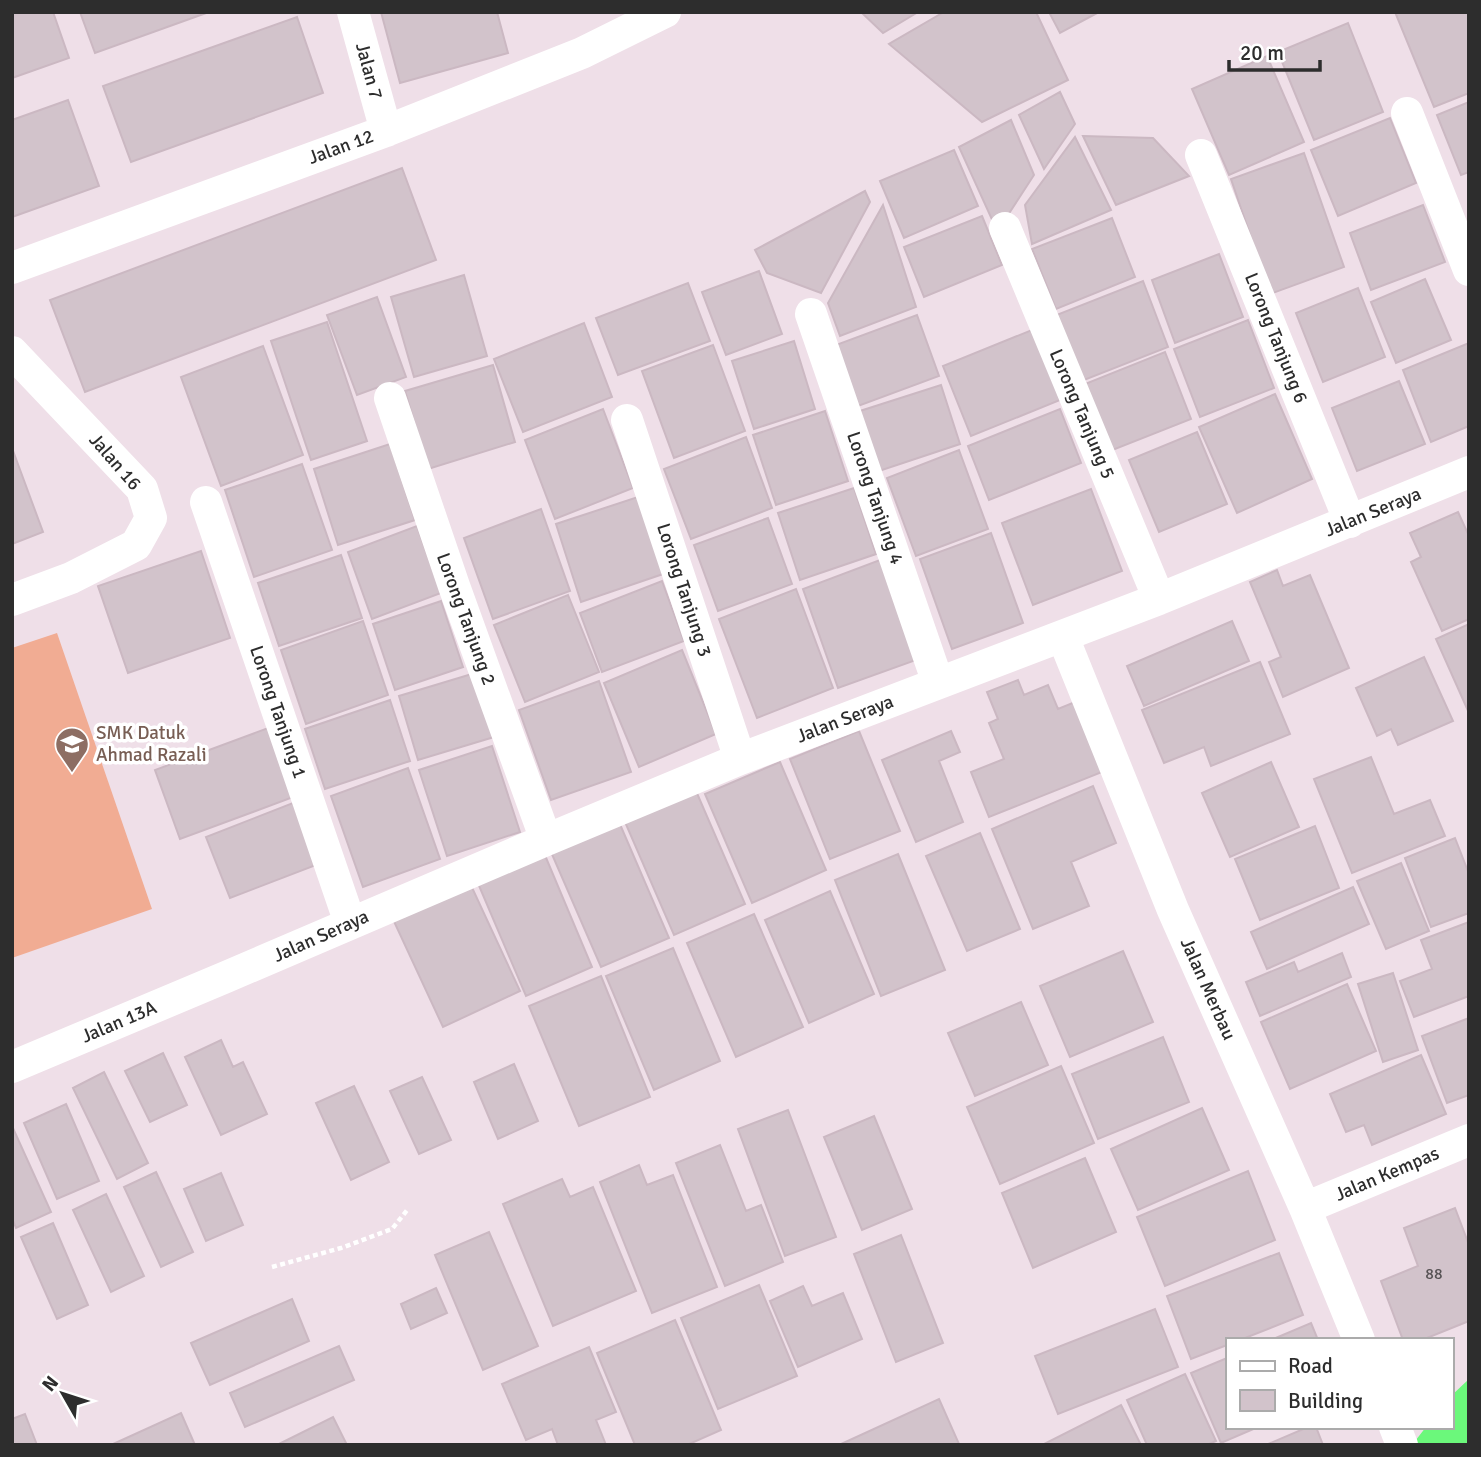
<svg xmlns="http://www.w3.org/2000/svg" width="1481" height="1457" font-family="Signika,sans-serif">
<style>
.pitch{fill:#f1ac93}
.water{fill:#6bf87b}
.building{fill:#d2c3cb;stroke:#cbb8c2;stroke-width:2}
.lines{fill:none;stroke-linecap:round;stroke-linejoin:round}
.path{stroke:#fff;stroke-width:4.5;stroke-dasharray:5 3.5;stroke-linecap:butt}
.street{stroke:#fff;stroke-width:32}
.labels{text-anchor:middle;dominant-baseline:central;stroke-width:7;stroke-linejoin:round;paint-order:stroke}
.number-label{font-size:16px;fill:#565254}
.street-label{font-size:19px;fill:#2d2d2d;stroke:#fff}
.education-label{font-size:19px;fill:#785e54;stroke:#fff;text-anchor:start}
</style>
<rect width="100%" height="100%" fill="#efdfe8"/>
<path class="pitch" d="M57 633 152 909 12 958V648Z"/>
<path class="water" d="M1469 1379V1445H1412L1426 1427H1451V1396Z"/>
<path class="building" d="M12 12H53L69 58 12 78Z
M80 12H209L95 53Z
M381 12H497L508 53 400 83Z
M861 12H918L883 33Z
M944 12H1036L1068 80 982 122 889 44Z
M1049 12H1099L1060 33Z
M1395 12H1469V93L1434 107Z
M297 17 323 93 131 162 103 86Z
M1348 23 1383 112 1314 140 1278 52Z
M1267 56 1304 142 1229 175 1192 89Z
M1060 92 1075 124 1044 169 1019 115Z
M68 100 99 186 12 217V120Z
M1469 102V172L1461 175 1437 115Z
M1390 118 1416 183 1338 216 1311 150Z
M1011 120 1034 175 1006 218 994 224 959 147Z
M1083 136 1153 138 1189 176 1116 205Z
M1075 137 1111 210 1032 244 1025 205Z
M954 150 978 206 904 238 880 181Z
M1304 153 1344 267 1270 294 1231 179Z
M402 168 436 260 85 392 50 300Z
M865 191 870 202 821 293 767 273 755 250Z
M883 205 916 307 840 336 828 303Z
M1423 205 1445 262 1371 290 1350 233Z
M982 216 1002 265 924 297 904 247Z
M1112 218 1135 277 1056 309 1032 249Z
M1219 254 1243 317 1175 343 1152 280Z
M759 271 782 334 726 355 702 292Z
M464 275 487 356 414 377 391 297Z
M1425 279 1451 340 1396 363 1371 302Z
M1143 281 1168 347 1079 382 1054 316Z
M688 283 710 341 618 375 596 318Z
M1358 288 1385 357 1323 382 1296 313Z
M377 297 406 377 357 395 327 315Z
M917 315 939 376 858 406 836 345Z
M1248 320 1274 388 1200 417 1174 349Z
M327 322 367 441 311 460 271 341Z
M584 323 612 397 523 432 494 359Z
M1032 330 1060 400 971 436 943 366Z
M794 341 815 409 754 429 732 361Z
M1469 343 1468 398 1469 426 1431 442 1403 370Z
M713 345 745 431 674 458 642 371Z
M263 346 303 455 221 486 181 377Z
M1165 352 1191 419 1110 451 1085 384Z
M493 365 515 442 428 469 405 391Z
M1399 381 1425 444 1357 471 1332 408Z
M941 385 960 444 879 471 860 411Z
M1275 394 1312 479 1237 513 1199 427Z
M603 409 633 488 555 519 525 440Z
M1060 409 1081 463 989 500 968 446Z
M825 411 848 481 776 505 753 435Z
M1197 432 1227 504 1159 532 1129 460Z
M746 437 772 508 691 539 664 469Z
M390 444 415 520 338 545 314 469Z
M12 448 43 532 12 544Z
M959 450 988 529 916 556 887 478Z
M302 464 332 550 254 577 225 490Z
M854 488 876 554 800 580 778 513Z
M1091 489 1122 571 1033 605 1002 523Z
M638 497 663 574 581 602 556 524Z
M541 509 570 591 493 619 464 538Z
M1458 512 1469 536V619L1442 631 1411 562 1421 557 1410 533Z
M768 518 792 584 718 611 694 545Z
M417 526 441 593 372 619 348 552Z
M991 533 1023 623 952 649 920 559Z
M201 551 230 638 128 673 98 586Z
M341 555 362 618 279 646 258 583Z
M880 560 916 660 838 688 803 589Z
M1277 570 1283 586 1310 575 1349 668 1283 697 1269 662 1281 657 1250 582Z
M662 581 684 641 602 672 580 613Z
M796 589 833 688 757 718 719 619Z
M568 595 599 672 525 702 494 625Z
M441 601 463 667 395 690 373 624Z
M363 621 388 695 306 724 281 650Z
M1232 621 1249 661 1144 706 1127 666Z
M1469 624V713L1436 639Z
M682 650 716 734 639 767 604 683Z
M1424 657 1453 721 1398 745 1391 729 1377 736 1356 688Z
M1260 662 1290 734 1211 766 1204 747 1164 763 1142 710Z
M475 673 494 737 418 760 399 696Z
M1018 680 1024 695 1048 685 1058 709 1075 702 1102 772 989 817 971 772 1004 759 989 723 998 719 987 692Z
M599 681 631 772 551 800 519 710Z
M390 700 410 761 325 789 305 729Z
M271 727 296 796 180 839 155 770Z
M859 731 900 831 830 859 790 759Z
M951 731 960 752 939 761 963 822 916 842 882 760Z
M492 746 520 832 447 856 419 770Z
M1371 757 1394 814 1430 800 1445 836 1352 873 1314 779Z
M780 762 826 870 752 903 705 794Z
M1271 762 1299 827 1230 857 1202 793Z
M408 768 440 859 363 887 331 796Z
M1093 786 1116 843 1071 862 1089 906 1033 929 992 829Z
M696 791 745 904 674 935 625 822Z
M293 803 316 865 230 898 206 837Z
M619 822 669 938 601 967 551 852Z
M1315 826 1339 888 1260 920 1235 859Z
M980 833 1020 929 967 951 926 856Z
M1455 838 1469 874V913L1431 927 1405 858Z
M544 853 592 967 526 996 477 881Z
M898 854 945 970 881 996 835 880Z
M1401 863 1429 931 1386 949 1357 881Z
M468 879 520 991 443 1027 391 915Z
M1353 887 1369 924 1267 969 1251 932Z
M830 891 874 994 809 1023 765 920Z
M754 914 803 1027 736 1057 687 943Z
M1469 922V996L1414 1017 1400 981 1432 969 1421 940Z
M673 948 720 1061 654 1090 606 976Z
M1123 951 1153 1022 1070 1057 1040 986Z
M1342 953 1351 977 1260 1016 1246 982 1294 962 1298 972Z
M1393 973 1418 1050 1383 1062 1358 984Z
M601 976 650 1097 579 1126 529 1006Z
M1347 984 1376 1051 1290 1089 1261 1022Z
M1021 1002 1048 1065 975 1096 948 1033Z
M1469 1018V1095L1447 1103 1422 1036Z
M1163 1037 1189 1102 1098 1139 1072 1074Z
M221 1040 233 1067 243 1062 267 1114 221 1135 185 1057Z
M163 1053 187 1105 150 1122 125 1071Z
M1421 1055 1446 1114 1372 1145 1364 1125 1346 1132 1330 1094Z
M514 1064 538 1121 498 1139 474 1082Z
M1061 1066 1094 1143 1000 1184 967 1107Z
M104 1072 148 1163 117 1179 73 1088Z
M422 1077 451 1140 419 1154 390 1091Z
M354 1086 389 1162 351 1180 316 1103Z
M66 1104 99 1181 57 1199 24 1123Z
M1202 1108 1229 1170 1138 1210 1111 1149Z
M788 1110 836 1237 785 1256 738 1129Z
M874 1116 912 1209 862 1230 824 1137Z
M12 1126 51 1212 16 1228 12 1218Z
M720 1145 746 1211 761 1205 783 1262 725 1286 676 1163Z
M1085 1158 1116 1232 1033 1268 1002 1193Z
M639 1165 647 1185 673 1175 717 1287 652 1313 600 1182Z
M1248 1171 1275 1240 1165 1286 1137 1217Z
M156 1172 193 1252 161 1267 124 1187Z
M221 1173 243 1225 206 1241 184 1189Z
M562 1179 570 1197 593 1187 636 1291 553 1326 503 1204Z
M106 1194 144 1276 111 1292 73 1210Z
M1455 1208 1469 1245V1321L1422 1340H1403L1381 1281 1418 1266 1404 1228Z
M53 1223 88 1305 57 1319 21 1237Z
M489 1232 538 1346 483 1370 435 1255Z
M901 1235 943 1343 896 1362 854 1254Z
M1279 1253 1303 1315 1240 1340H1227V1345L1191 1359 1167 1296Z
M759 1285 797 1376 718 1409 681 1318Z
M803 1286 812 1306 843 1293 862 1339 798 1367 770 1301Z
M436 1288 447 1313 411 1329 401 1304Z
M292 1299 309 1341 210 1385 191 1343Z
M1155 1309 1178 1367 1058 1414 1035 1356Z
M675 1320 721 1430 687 1445H635L597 1353Z
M1311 1323 1318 1340H1271Z
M339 1346 354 1380 245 1427 230 1393Z
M589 1347 616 1412 596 1420 606 1445H558L552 1429 526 1440 502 1384Z
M1227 1358V1427H1258L1221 1443 1191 1373Z
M1185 1374 1216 1441 1207 1445H1147L1127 1400Z
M939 1399 959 1444 839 1445Z
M1121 1405 1141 1445H1045L1044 1444Z
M181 1413 195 1445H111Z
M25 1414 37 1445H12V1419Z
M333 1417 347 1445H277Z
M1308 1427H1316L1323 1445H1266Z"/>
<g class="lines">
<path class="path" d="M272 1267 341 1248 392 1229 408 1209"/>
<path class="street" d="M353 12 386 131
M1407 113 1469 270
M1201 155 1350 522
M1005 228 1159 599
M12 268 386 131 582 53 665 12
M811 314 938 683
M12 352 142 489 151 518 136 545 71 578 12 600
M390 398 454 586 546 840
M627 420 740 759
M206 502 350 923
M1063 637 1173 910 1305 1208 1359 1340
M12 1067 226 977 546 840 740 759 1159 599 1469 472
M1305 1208 1469 1140
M1395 1427 1402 1445"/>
</g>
<defs>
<g id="school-pin" transform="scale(1.75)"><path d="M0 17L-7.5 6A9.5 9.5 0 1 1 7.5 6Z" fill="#8d6e63" stroke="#fff"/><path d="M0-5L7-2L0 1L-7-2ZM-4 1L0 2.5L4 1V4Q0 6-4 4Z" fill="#fff"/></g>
</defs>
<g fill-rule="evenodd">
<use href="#school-pin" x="72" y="744"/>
</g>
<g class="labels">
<g class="number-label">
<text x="1434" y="1274">88</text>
</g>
<g class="street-label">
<text transform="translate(369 71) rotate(75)">Jalan 7</text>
<text transform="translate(341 147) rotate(-20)">Jalan 12</text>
<text transform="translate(1276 338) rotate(68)">Lorong Tanjung 6</text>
<text transform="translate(1082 414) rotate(67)">Lorong Tanjung 5</text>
<text transform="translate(115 462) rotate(49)">Jalan 16</text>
<text transform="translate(875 498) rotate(71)">Lorong Tanjung 4</text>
<text transform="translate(1373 512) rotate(-22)">Jalan Seraya</text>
<text transform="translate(684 590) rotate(72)">Lorong Tanjung 3</text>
<text transform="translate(466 619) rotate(70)">Lorong Tanjung 2</text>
<text transform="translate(278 712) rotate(71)">Lorong Tanjung 1</text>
<text transform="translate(845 719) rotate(-21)">Jalan Seraya</text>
<text transform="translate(321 936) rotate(-24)">Jalan Seraya</text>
<text transform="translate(1208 989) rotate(66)">Jalan Merbau</text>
<text transform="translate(119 1022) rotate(-23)">Jalan 13A</text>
<text transform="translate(1387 1174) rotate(-23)">Jalan Kempas</text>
</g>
<g class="education-label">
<text x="96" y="733">SMK Datuk<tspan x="96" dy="22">Ahmad Razali</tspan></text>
</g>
</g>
<rect width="1481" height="1457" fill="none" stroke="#2d2d2d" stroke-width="28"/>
<rect x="1226" y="1338" width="228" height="91" fill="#ffffff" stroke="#ababab" stroke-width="2"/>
<rect x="1240" y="1361" width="35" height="10" fill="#ffffff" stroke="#ababab" stroke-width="2"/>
<text x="1288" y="1373" font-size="21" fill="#2d2d2d">Road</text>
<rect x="1240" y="1390" width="35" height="21" fill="#d2c3cb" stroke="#ababab" stroke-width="2"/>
<text x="1288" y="1408" font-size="21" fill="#2d2d2d">Building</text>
<g transform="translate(63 1394) rotate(309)" stroke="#ffffff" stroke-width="5" paint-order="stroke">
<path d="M0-5L12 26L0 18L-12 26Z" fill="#2d2d2d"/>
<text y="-10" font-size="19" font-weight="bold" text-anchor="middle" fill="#2d2d2d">N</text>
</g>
<path d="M1229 60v10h91v-10" fill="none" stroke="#2d2d2d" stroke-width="3.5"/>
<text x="1240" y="60" font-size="21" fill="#2d2d2d" stroke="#ffffff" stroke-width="5" paint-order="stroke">20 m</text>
</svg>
